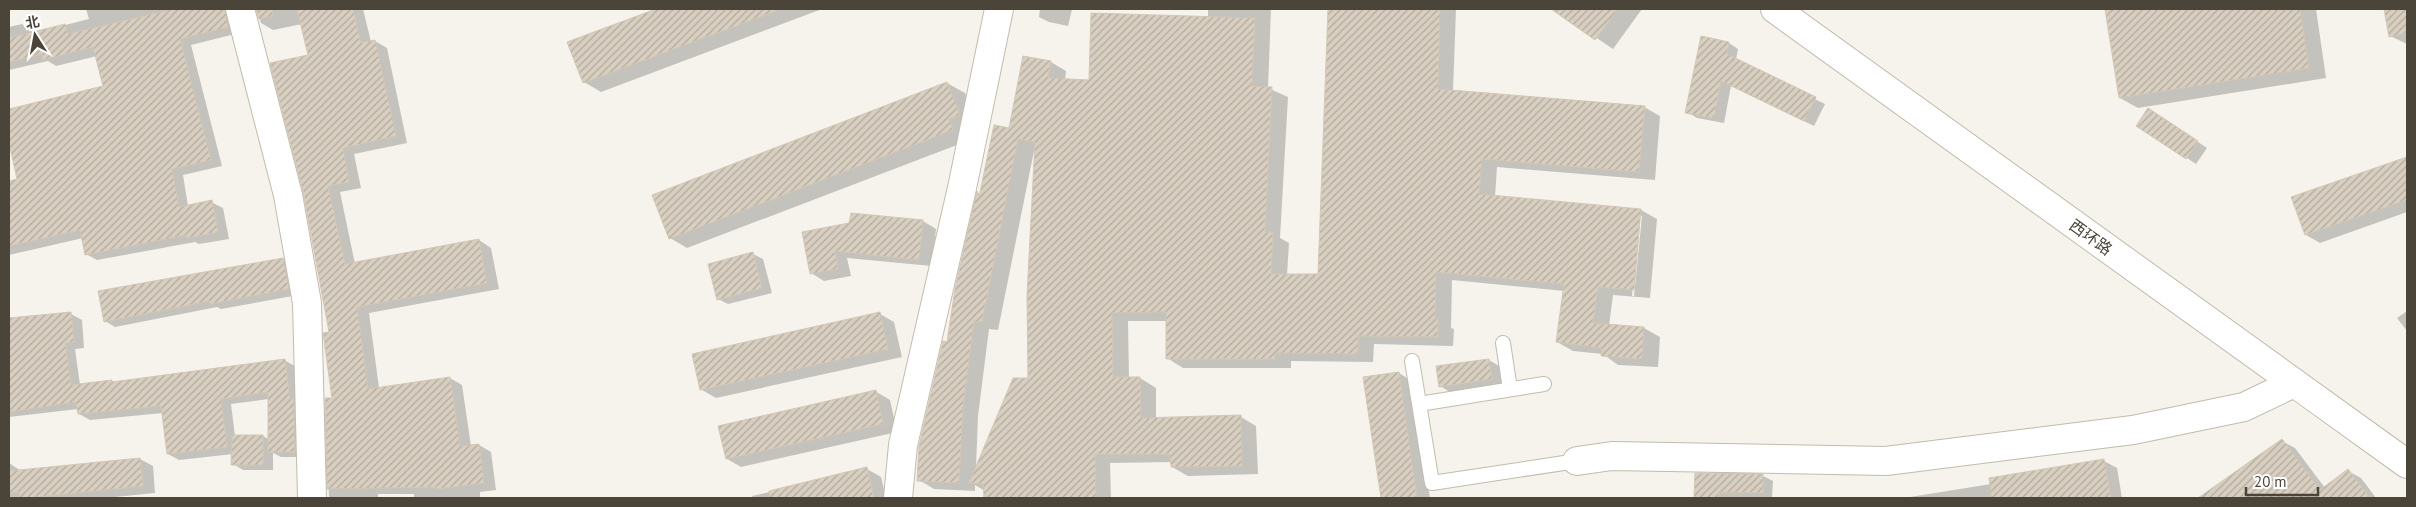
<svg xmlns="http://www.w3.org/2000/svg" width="2416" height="507" font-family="'PT Sans','Noto Sans SC',sans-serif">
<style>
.shadow{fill:#0003;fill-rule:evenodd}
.building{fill:url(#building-hatch);stroke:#d3c7b4}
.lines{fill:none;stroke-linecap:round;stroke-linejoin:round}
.service-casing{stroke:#c2bbae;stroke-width:16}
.minor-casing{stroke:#c2bbae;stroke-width:30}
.tertiary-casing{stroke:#c2bbae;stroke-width:30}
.service{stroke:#fff;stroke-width:14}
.minor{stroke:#fff;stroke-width:28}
.tertiary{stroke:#fff;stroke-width:28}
.labels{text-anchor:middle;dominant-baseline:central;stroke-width:4.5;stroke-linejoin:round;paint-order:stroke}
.street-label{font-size:16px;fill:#4b4439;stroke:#fff}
</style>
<defs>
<pattern id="building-hatch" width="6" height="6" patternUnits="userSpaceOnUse" patternTransform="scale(1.25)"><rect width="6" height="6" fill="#d8cfc1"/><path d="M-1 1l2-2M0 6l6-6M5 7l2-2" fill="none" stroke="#b1aa9e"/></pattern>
</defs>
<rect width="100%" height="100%" fill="#f6f3ec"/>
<path class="shadow" d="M86 9H238L239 33 191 45 222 166 183 175 188 206 211 202 223 208 229 239 199 244 195 242 97 260 86 254 83 238 9 255V182L18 180 11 149 9 150V110L105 87 97 56 56 66 48 61 9 70V27L22 24 34 33 89 19Z
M257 9H363L371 42 375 41 387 48 407 143 354 154 361 188 340 192 355 264 479 240 491 248 499 289 369 313 379 388 450 378 462 385 471 446 479 445 491 452 496 490 480 492V498H414V494H378V498H329L326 400 333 399 330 333 309 56 302 24 273 30 261 23Z
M659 9H822L601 92 584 82 569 43Z
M1040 9H1072L1068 26 1049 22 1039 17Z
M1208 9H1271L1268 88 1288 97 1280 238 1289 243 1287 275H1320L1329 9H1456L1453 91 1644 107 1660 116 1655 180 1497 167 1495 197 1641 210 1657 219 1650 298 1613 295 1609 326 1644 328 1660 337 1658 367 1618 365 1603 354 1573 351 1557 342 1564 291 1452 280 1451 328 1454 329 1453 346 1374 344 1373 362 1291 361V368H1183L1167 358V321H1128L1129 378H1140L1156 388V419L1241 417 1256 426 1258 474 1188 476 1172 467V462L1110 463 1111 498H985V491L975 485V491L934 489 919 480 948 343 956 289 978 193 981 195 1010 129 1051 62 1066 71 1065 80 1090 81 1208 18ZM1035 146 1029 379 976 468 978 416 989 329 998 330ZM1640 216H1642L1634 296H1632Z
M1554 9H1642L1613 49Z
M2106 9H2316L2326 78 2138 108 2120 98Z
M2385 9H2407V44L2390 36Z
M1729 43 1738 49 1736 60 1825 104 1814 126 1731 86 1724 123 1697 118 1687 112Z
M947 83 965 93 977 125 970 140 687 248 670 238Z
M2158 115 2207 148 2196 164 2187 158Z
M2407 158V212L2320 243 2306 235 2293 198Z
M923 221 936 229 932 266 847 258 851 276 824 281 811 273 804 233Z
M753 254 763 259 772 293 728 304 718 299Z
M283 259 293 265 298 295 221 309 217 307 115 327 105 321Z
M2407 311V331L2397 318Z
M71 314 82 320 84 348 75 349 80 385 112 381 116 383 284 360 295 366 306 457H281L273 453V470H243L233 464V454L179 460 168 454 163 413 90 420 79 414 78 409 9 417V319ZM269 399 270 440 263 436H235L231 404Z
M880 314 894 322 902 357 716 398 702 390 694 355Z
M1489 360 1499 366 1502 385 1450 392 1440 386Z
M1399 373 1413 382 1430 498H1382L1365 378Z
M875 391 890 400 897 432 741 467 727 459Z
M2282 441 2295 448 2325 488 2348 471 2361 478 2376 498H2202Z
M140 459 153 466 155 493 105 498H9V463L21 471Z
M2104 461 2117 468 2122 498H1904L1991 484Z
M867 469 881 477 886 498H753L752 496Z
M1696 474 1763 476 1773 481 1772 498H1694Z"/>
<path class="building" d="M173 9H225L228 27 180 39 211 160 172 169 179 207 212 200 218 232 187 238 186 235 85 255 80 230 9 246V181L17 179 9 143V109L103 86 93 47 43 60 42 54 9 62V38L65 24 68 34Z
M256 9H272L273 16 259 19Z
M297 9H353L361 43 375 40 396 136 343 148 349 182 328 186 345 264 479 239 487 283 357 307 368 389 450 377 460 446 479 444 484 483 437 489V487L327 489 325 398H332L323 333 329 332 303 191 270 63 308 55Z
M656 9H775L776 11 583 83 567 42Z
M1328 9H1440L1438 89 1645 106 1639 172 1482 159 1479 194 1641 209 1634 290 1598 287 1593 323 1644 327 1642 359 1601 356 1602 348 1556 342 1564 284 1436 272 1435 319H1438V337L1358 336V354L1275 353V359H1166V312L1112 313 1113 377H1140L1141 418 1241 415 1242 466 1171 467 1170 454H1095L1096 498H984L983 484 969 483 1013 378H1028L1027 295 1035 142 1018 139 982 322 974 321 963 406 959 483 917 481 919 446 943 341 947 342 955 289 977 191 979 197 994 125 1009 128 1023 56 1051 61 1048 78 1089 80 1091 13 1255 18 1252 86 1272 87 1265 232H1273L1271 274H1318Z
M1551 9H1618L1595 40Z
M2105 9H2300L2309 68 2119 98Z
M2384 9H2407V33L2389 37Z
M1701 36 1729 42 1727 54 1816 97 1804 121 1721 81 1714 118 1685 113Z
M947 82 960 115 949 119 953 130 669 239 652 195Z
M2148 108 2198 141 2186 159 2136 126Z
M2407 157V200L2305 235 2291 197Z
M851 213 923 220 919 260 835 251 838 269 810 274 802 232 849 223Z
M753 252 762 288 717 300 708 264Z
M283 258 289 289 210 304V301L104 322 98 291Z
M71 312 74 342 65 343 71 385 112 380V382L285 359 290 399H294L295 452H268V392L221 399 227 447 167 454 161 406 78 414 76 402 9 412V318Z
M880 312 888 349 700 390 692 354Z
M1489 359 1492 379 1439 387 1436 366Z
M1399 372 1417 498H1381L1363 377Z
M876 390 883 424 726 459 718 426Z
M232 435H263V465H231Z
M2282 439 2320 490 2348 469 2370 498H2198Z
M140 458 143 486 27 498H20L19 492 9 493V471Z
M2104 459 2111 498H1992L1989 478Z
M867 467 874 498H770L769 491Z
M1695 473 1763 474V493L1718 492V498H1694Z"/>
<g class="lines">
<g class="service-casing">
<path id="service" d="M1503 343 1510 389
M1412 361 1432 483 1577 461
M1419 404 1544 384"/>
</g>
<g class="minor-casing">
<path id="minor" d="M240 9 288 195 307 303 312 498
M1577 461 1612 456 1886 461 2133 430 2244 407 2294 383
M898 498 903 445 962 188 999 9"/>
</g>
<g class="tertiary-casing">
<path id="tertiary" d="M1775 9 2407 464"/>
</g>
<use href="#service" class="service"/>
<use href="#minor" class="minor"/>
<use href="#tertiary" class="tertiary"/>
</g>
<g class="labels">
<g class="street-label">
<text transform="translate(2091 237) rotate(36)">西环路</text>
</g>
</g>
<rect width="2416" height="507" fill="none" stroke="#4b4439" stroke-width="20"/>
<g transform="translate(35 35) rotate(349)" stroke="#ffffff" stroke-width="4" paint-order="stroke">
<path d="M0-4L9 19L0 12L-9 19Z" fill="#4b4439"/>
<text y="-8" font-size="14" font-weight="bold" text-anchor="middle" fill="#4b4439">北</text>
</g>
<path d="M2246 487v8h72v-8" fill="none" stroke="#4b4439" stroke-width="2.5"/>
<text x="2254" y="487" font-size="15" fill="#4b4439" stroke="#ffffff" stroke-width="4" paint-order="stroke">20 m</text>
</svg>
